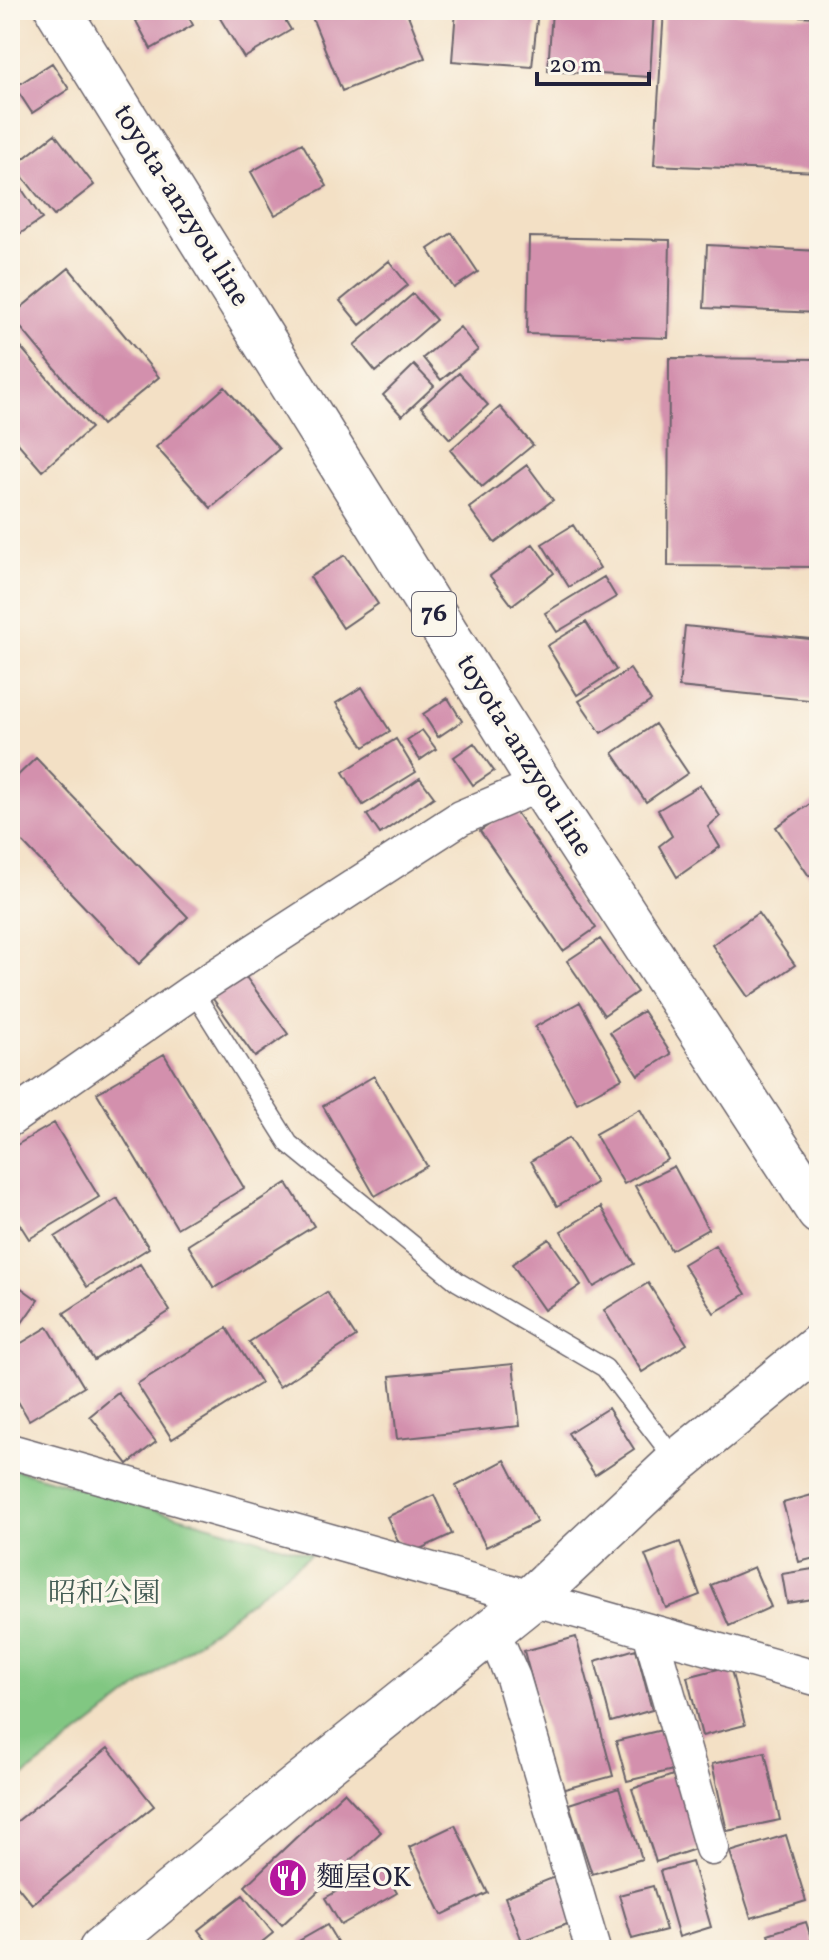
<svg xmlns="http://www.w3.org/2000/svg" width="829" height="1960" font-family="Vollkorn,'Noto Serif JP',serif">
<style>
.green{fill:#81c782;stroke:#52745e;stroke-width:2}
.building{fill:#d390ad}
.lines{fill:none;stroke-linecap:round;stroke-linejoin:round}
.lane-casing{stroke:#6b646b;stroke-width:21}
.street-casing{stroke:#6b646b;stroke-width:37}
.secondary-casing{stroke:#6b646b;stroke-width:47}
.primary-casing{stroke:#6b646b;stroke-width:47}
.lane{stroke:#fff;stroke-width:18}
.street{stroke:#fff;stroke-width:34}
.secondary{stroke:#fff;stroke-width:44}
.primary{stroke:#fff;stroke-width:44}
.labels{text-anchor:middle;dominant-baseline:central;stroke-width:7;stroke-linejoin:round;paint-order:stroke}
.shield{fill:#fbf7ec;stroke:#636270;stroke-width:2}
.shield-label{font-size:26px;font-weight:bold;fill:#22223b}
.street-label{font-size:28px;fill:#22223b;stroke:#fbf7ec}
.park-label{font-size:28px;fill:#435c54;stroke:#fbf7ec}
.poi-label{font-size:28px;fill:#22223b;stroke:#fbf7ec;text-anchor:start}
</style>
<rect width="100%" height="100%" fill="#fbf7ec"/>
<filter id="ink" filterUnits="userSpaceOnUse"><feTurbulence type="fractalNoise" baseFrequency=".0125" numOctaves="2"/><feDisplacementMap in="SourceGraphic" scale="16" xChannelSelector="R" yChannelSelector="G"/><feConvolveMatrix kernelMatrix="1 2 1 2 8 2 1 2 1" color-interpolation-filters="sRGB"/></filter>
<filter id="wash" filterUnits="userSpaceOnUse"><feTurbulence type="fractalNoise" baseFrequency=".006" numOctaves="4" result="noise"/><feDisplacementMap in="SourceGraphic" scale="32" xChannelSelector="R" yChannelSelector="G"/><feGaussianBlur stdDeviation="1.8" result="paint"/><feColorMatrix in="noise" values="0 0 0 0 0 0 0 0 0 0 0 0 0 0 0 0 0 1.4 0 .05"/><feComposite in="paint" operator="in"/></filter>
<g filter="url(#wash)">
<rect width="100%" height="100%" fill="#f3e0c5"/>
<path class="green" d="M10 1468 311 1554 10 1787Z"/>
<g id="blocks">
<path class="building" d="M156 10H185L193 25 151 49 136 21Z
M215 10H279L291 30 244 58Z
M309 10H406L425 58 342 91Z
M456 10H538L532 67 452 61Z
M552 10H654L650 77 548 71Z
M664 10 819 17V172L654 165Z
M52 63 69 89 32 113 15 87Z
M55 134 94 185 54 216 14 166Z
M302 143 327 186 275 215 251 172Z
M19 185 42 219 15 237 10 229V191Z
M452 233 478 272 454 288 428 249Z
M529 237 670 240 668 338 527 334Z
M707 245 819 251V313L704 308Z
M389 261 408 285 360 325 340 301Z
M69 268 159 377 102 425 11 316Z
M413 294 436 320 376 372 354 345Z
M460 327 478 350 441 380 423 358Z
M10 335 91 428 42 471 10 434Z
M669 358 819 359V567L668 566Z
M414 365 434 386 402 416 383 395Z
M459 373 488 405 450 439 421 407Z
M225 387 279 449 211 508 156 447Z
M500 407 533 445 482 487 450 450Z
M527 465 553 500 495 543 469 508Z
M573 525 600 568 569 587 542 544Z
M533 544 554 573 512 605 490 576Z
M345 555 378 604 343 628 310 577Z
M604 577 616 597 557 632 545 613Z
M586 622 616 670 577 695 547 646Z
M685 626 819 640V701L679 687Z
M630 669 651 701 601 733 579 701Z
M362 687 390 731 364 747 336 703Z
M448 698 462 721 438 737 423 714Z
M655 724 688 773 646 802 613 753Z
M422 730 436 749 420 760 407 740Z
M396 739 416 772 363 805 343 772Z
M474 743 494 771 473 785 454 757Z
M36 758 188 917 139 964 10 829V783Z
M420 778 434 797 380 834 367 815Z
M700 785 720 816 708 827 720 847 677 877 659 846 672 836 658 810Z
M819 798V869L809 876 776 827Z
M513 808 596 928 563 951 480 831Z
M758 913 795 965 748 997 712 945Z
M600 939 637 992 604 1015 567 961Z
M240 969 288 1034 255 1057 208 992Z
M580 1002 622 1078 577 1103 535 1027Z
M643 1011 671 1054 638 1075 610 1032Z
M164 1054 244 1188 177 1228 97 1093Z
M374 1076 427 1166 375 1196 323 1106Z
M640 1109 668 1159 624 1184 595 1134Z
M54 1123 99 1197 29 1239 10 1209V1149Z
M569 1138 596 1183 557 1206 531 1161Z
M674 1166 708 1229 671 1250 635 1186Z
M287 1183 314 1226 214 1288 188 1245Z
M117 1198 149 1248 87 1287 55 1237Z
M601 1207 634 1264 594 1287 561 1231Z
M549 1239 581 1285 544 1310 512 1264Z
M715 1245 746 1294 714 1313 683 1264Z
M140 1264 170 1311 94 1360 64 1313Z
M10 1280 38 1300 19 1327 10 1321Z
M648 1283 687 1344 642 1372 604 1310Z
M327 1292 356 1337 279 1387 249 1342Z
M48 1327 84 1387 29 1420 10 1388V1350Z
M227 1328 261 1383 172 1439 137 1384Z
M513 1364 520 1426 397 1439 390 1376Z
M118 1393 156 1442 128 1464 90 1416Z
M608 1408 634 1449 595 1475 568 1433Z
M505 1460 537 1522 486 1547 456 1486Z
M819 1493V1557L799 1562 783 1503Z
M434 1495 452 1534 405 1556 387 1517Z
M680 1542 700 1595 666 1608 645 1555Z
M754 1567 771 1607 729 1626 711 1585Z
M819 1568V1598L787 1603 782 1574Z
M576 1637 613 1776 561 1790 524 1651Z
M636 1649 652 1710 611 1722 595 1661Z
M730 1666 745 1725 702 1736 687 1677Z
M662 1730 673 1770 627 1781 616 1741Z
M108 1748 154 1806 32 1904 10 1877V1827Z
M765 1752 780 1820 727 1831 712 1764Z
M679 1773 704 1846 656 1862 632 1789Z
M619 1788 642 1859 592 1874 569 1804Z
M344 1792 381 1832 282 1925 245 1886Z
M455 1825 488 1893 442 1915 409 1847Z
M786 1835 806 1901 751 1918 730 1852Z
M692 1862 711 1927 679 1937 660 1871Z
M381 1866 397 1893 341 1925 325 1898Z
M560 1875 578 1920 522 1941 505 1897Z
M653 1886 666 1930 632 1939 619 1895Z
M243 1895 273 1933 252 1950H214L198 1930Z
M806 1922 815 1950H773L768 1934Z
M327 1925 342 1950H304L299 1941Z"/>
</g>
</g>
<g filter="url(#ink)">
<use href="#blocks" fill-opacity="0" stroke="#6b646b" stroke-width="2"/>
<g class="lines">
<g class="lane-casing">
<path id="lane" d="M193 991 289 1144 458 1282 605 1368 677 1462"/>
</g>
<g class="street-casing">
<path id="street" d="M10 1119 193 991 460 818 540 784
M10 1451 819 1679
M492 1630 513 1678 593 1950
M650 1632 712 1848"/>
</g>
<g class="secondary-casing">
<path id="secondary" d="M101 1950 292 1791 531 1599 677 1462 819 1346"/>
</g>
<g class="primary-casing">
<path id="primary" d="M58 10 540 784 819 1212"/>
</g>
<use href="#lane" class="lane"/>
<use href="#street" class="street"/>
<use href="#secondary" class="secondary"/>
<use href="#primary" class="primary"/>
</g>
</g>
<defs>
<g id="restaurant-disc" transform="scale(2)"><circle r="9.5" fill="#b5179e" stroke="#fbf7ec"/><path d="M-5-6h1v4h1v-4h1v4h1v-4h1v5L-1.5 .5V6h-2V.5L-5-1ZM5-6V6H3V1.5H1.5Q1.5-4 5-6Z" fill="#fff"/></g>
</defs>
<g fill-rule="evenodd">
<use href="#restaurant-disc" x="288" y="1878"/>
</g>
<g class="labels">
<rect class="shield" x="412" y="592" width="44" height="44" rx="6"/>
<g class="shield-label">
<text x="434" y="614">76</text>
</g>
<g class="street-label">
<text transform="translate(181 206) rotate(58)">toyota-anzyou line</text>
<text transform="translate(524 756) rotate(58)">toyota-anzyou line</text>
</g>
<g class="park-label">
<text x="104" y="1594">昭和公園</text>
</g>
<g class="poi-label">
<text x="316" y="1878">麵屋OK</text>
</g>
</g>
<rect width="829" height="1960" fill="none" stroke="#fbf7ec" stroke-width="40"/>
<path d="M537 72v12h112v-12" fill="none" stroke="#22223b" stroke-width="4"/>
<text x="549" y="72" font-size="24" fill="#22223b" stroke="#fbf7ec" stroke-width="6" paint-order="stroke">20 m</text>
</svg>
